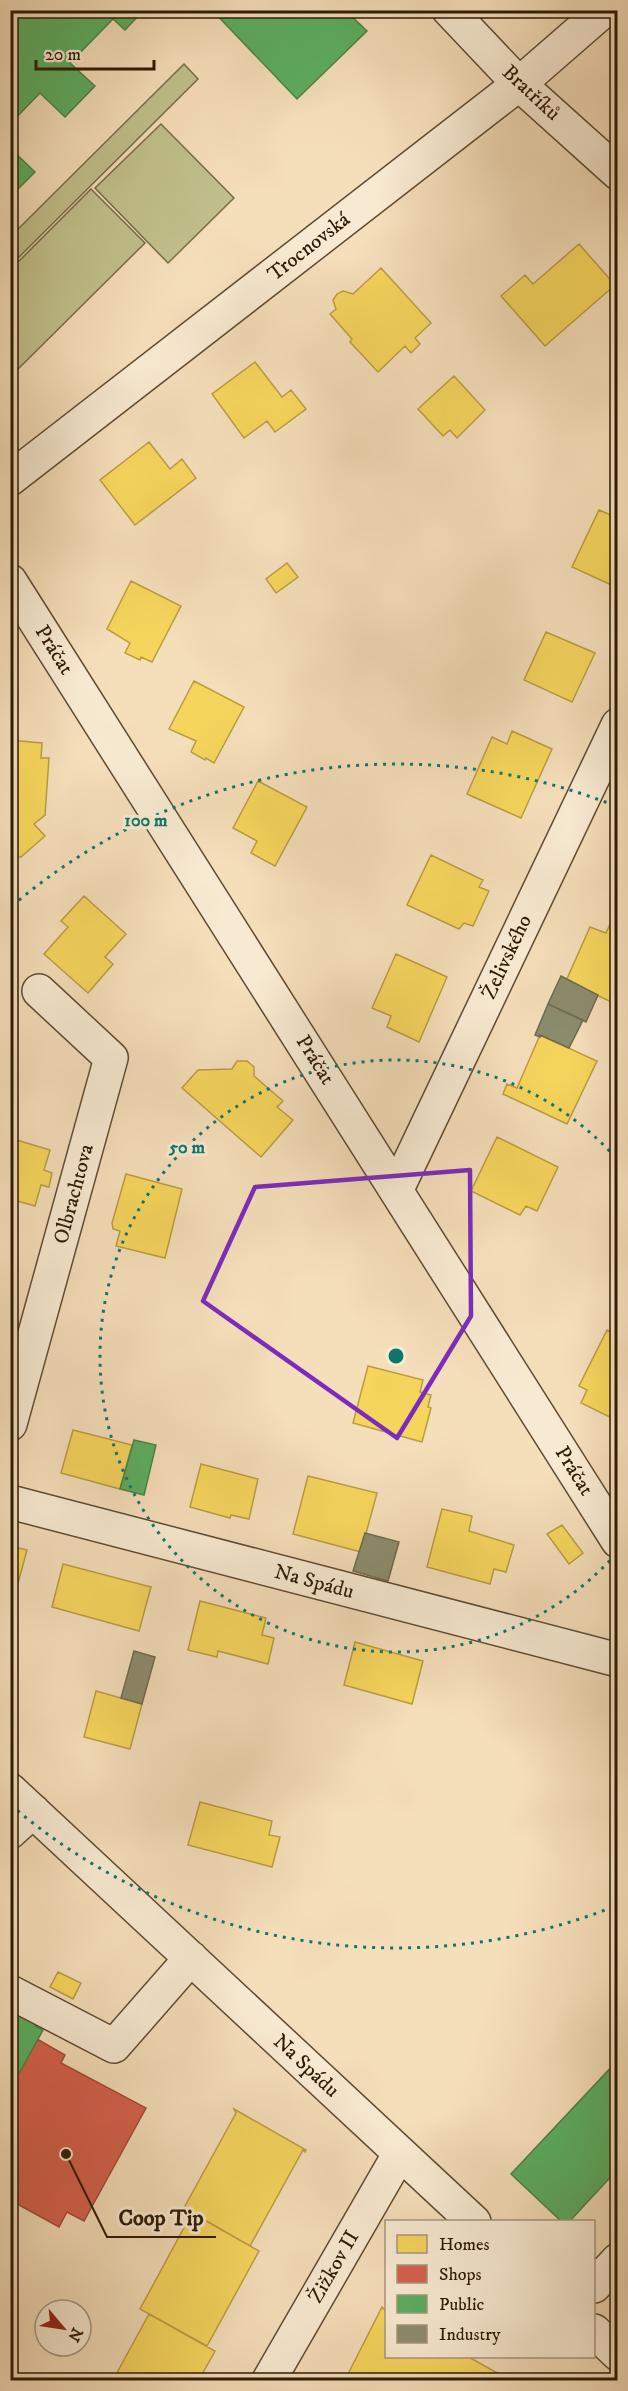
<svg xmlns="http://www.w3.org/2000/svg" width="628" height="2391" font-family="'IM FELL DW Pica',serif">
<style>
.green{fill:#c1c08c;stroke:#776d48;stroke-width:1.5}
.homes{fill:#f6d55c;stroke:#ba9d42;stroke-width:1.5}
.shops{fill:#d6604d;stroke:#a34b37;stroke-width:1.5}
.public{fill:#5aae61;stroke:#4c8245;stroke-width:1.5}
.industry{fill:#8c8c6e;stroke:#706a4e;stroke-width:1.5}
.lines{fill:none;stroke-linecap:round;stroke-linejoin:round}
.minor-casing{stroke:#5f4b32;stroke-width:36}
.minor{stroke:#f8ead2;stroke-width:33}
.marked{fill:none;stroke:#7b2cbf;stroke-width:4.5;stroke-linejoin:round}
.ring{fill:none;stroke:#0f766e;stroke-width:3;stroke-dasharray:3 6}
.labels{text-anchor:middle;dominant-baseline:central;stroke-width:6;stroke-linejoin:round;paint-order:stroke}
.street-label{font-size:21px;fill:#2d1a05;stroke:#f8ead2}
.centre{fill:#0f766e;stroke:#f8ead2;stroke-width:3}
.ring-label{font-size:18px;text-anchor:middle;font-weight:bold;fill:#0f766e;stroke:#f8ead2;stroke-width:6;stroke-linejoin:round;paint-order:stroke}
.leader{fill:none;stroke:#2d1a05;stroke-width:2}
.callout-dot{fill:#2d1a05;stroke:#f8ead2;stroke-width:2}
.callout-label{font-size:22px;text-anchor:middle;font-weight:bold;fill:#2d1a05;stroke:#f8ead2;stroke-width:6;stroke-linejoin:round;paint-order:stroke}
</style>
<rect width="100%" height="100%" fill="#f5deba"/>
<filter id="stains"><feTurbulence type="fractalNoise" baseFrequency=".00333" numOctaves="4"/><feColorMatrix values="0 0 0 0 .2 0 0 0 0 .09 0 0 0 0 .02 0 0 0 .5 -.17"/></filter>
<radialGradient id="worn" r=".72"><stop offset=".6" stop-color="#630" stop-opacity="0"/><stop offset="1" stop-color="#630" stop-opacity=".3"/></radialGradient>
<path class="green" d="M184 64 198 79 11 265V236Z
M161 124 234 198 168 263 95 188Z
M91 189 145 243 11 376V269Z"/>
<path class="homes" d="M579 244 615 285 545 346 501 296 525 275 533 284Z
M381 268 431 323 415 338 420 344 411 353 405 346 378 372 350 342 352 339 330 314 336 309 333 300 337 294 343 291 353 294Z
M255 362 282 397 291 390 306 409 275 432 267 421 244 438 212 394Z
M454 376 485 410 457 438 450 430 443 436 418 409Z
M149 442 170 469 182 459 196 478 135 525 100 480Z
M599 510 618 518V588L572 567Z
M287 563 298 577 276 593 266 579Z
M131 581 181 606 152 662 141 657 140 660 125 653 130 643 107 629Z
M546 632 595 653 572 702 524 680Z
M194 681 244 707 214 763 206 758 205 760 191 752 196 741 169 729Z
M512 731 552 749 521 818 467 794 492 737 507 744Z
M10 740 42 743 41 758H49L45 815 34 824 45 836 21 857H10Z
M258 781 307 807 275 866 251 853 257 841 233 828Z
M431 855 483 880 479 887 489 891 473 926 464 923 459 929 407 905Z
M84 896 126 934 105 957 113 964 88 993 44 954 68 927 61 921Z
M611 922 618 925V1005L566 981 590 927 606 933Z
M396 954 447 977 419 1042 387 1027 391 1016 372 1008Z
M540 1035 597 1061 567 1124 503 1094 507 1084 517 1088Z
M237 1061H247L254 1067V1076L283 1101 277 1107 293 1120 261 1157 182 1088 198 1070 232 1069Z
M497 1137 558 1167 537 1211 526 1206 520 1215 471 1191Z
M10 1138 50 1150 44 1170 52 1173 49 1187 41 1185 35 1206 10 1199Z
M126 1174 182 1189 165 1258 116 1246 120 1231 113 1229 112 1223Z
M607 1330 618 1335V1421L581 1403 587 1390 579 1386Z
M368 1366 423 1380 420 1392 431 1395 428 1407 431 1408 422 1442 353 1423Z
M73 1430 132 1445 120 1489 61 1473Z
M201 1464 258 1479 249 1519 231 1515 230 1518 190 1507Z
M308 1476 377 1493 361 1552 293 1534Z
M442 1509 472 1516 469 1531 514 1545 506 1572 494 1569 490 1584 427 1567Z
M562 1525 583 1553 569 1564 547 1534Z
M10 1546 27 1550 11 1609H10Z
M63 1564 151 1587 139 1631 52 1607Z
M200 1601 266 1618 262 1635 274 1638 268 1664 218 1651 217 1657 188 1650Z
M355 1642 423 1661 412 1704 344 1685Z
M96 1691 142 1704 130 1749 84 1737Z
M200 1802 272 1821 269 1835 280 1837 272 1867 188 1845Z
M58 1972 81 1983 73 1999 50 1987Z
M234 2109 306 2150 305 2152 303 2150 250 2246 184 2208 236 2113Z
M192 2213 259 2251 207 2346 140 2309Z
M382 2307 386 2311V2356H467L510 2380H358L347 2376Z
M149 2314 215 2351 199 2380H113Z"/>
<path class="shops" d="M37 2039 65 2055 61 2063 146 2108 84 2221 67 2212 59 2227 10 2200V2089Z"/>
<path class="public" d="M10 10H144L125 30 113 19 70 63 95 86 65 117 40 93 10 124Z
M212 10H345L367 31 297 99Z
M10 148 35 172 10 197Z
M134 1440 156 1445 144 1495 120 1489Z
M20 2009 39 2019 35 2026 43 2030 16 2079 10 2076V2012L16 2015Z
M618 2060V2169L569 2222H562L511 2174Z"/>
<path class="industry" d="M561 976 598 995 586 1022 548 1004Z
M548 1004 583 1020 569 1048 540 1035V1037L535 1035Z
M365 1533 399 1542 388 1581 353 1571Z
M134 1651 155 1657 142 1704 121 1698Z"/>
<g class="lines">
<g class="minor-casing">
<path id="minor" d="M449 10 519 84 618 173
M10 479 519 84 604 10
M10 581 618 1541
M397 1189 618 725
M10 1424 111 1058 39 991
M10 1502 618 1660
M10 1790 474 2222
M10 1832 33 1811
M10 1992 114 2046 191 1958
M594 2286 618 2260
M594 2331 618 2354
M269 2380 400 2153"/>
</g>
<use href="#minor" class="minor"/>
</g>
<path class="marked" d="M470 1170 471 1316 397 1438 203 1301 255 1187Z"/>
<g class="ring">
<path d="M616 1554A296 296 0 1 1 616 1158"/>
<path d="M613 1907A592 592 0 0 1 12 1806M12 906A592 592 0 0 1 613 805"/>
</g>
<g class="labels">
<g class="street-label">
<text transform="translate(531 93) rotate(43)">Bratříků</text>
<text transform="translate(309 247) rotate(-38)">Trocnovská</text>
<text transform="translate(54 650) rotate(58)">Práčat</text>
<text transform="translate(507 957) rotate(-65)">Želivského</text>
<text transform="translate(315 1060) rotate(58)">Práčat</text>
<text transform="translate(74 1194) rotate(-75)">Olbrachtova</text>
<text transform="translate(574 1471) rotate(58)">Práčat</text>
<text transform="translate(314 1582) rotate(15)">Na Spádu</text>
<text transform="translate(306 2066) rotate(43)">Na Spádu</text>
<text transform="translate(334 2267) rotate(-60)">Žižkov II</text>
</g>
</g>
<circle cx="396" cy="1356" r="9" class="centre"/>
<g class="ring-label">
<text x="146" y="826">100 m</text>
<text x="187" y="1153">50 m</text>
</g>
<path class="leader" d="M66 2154L107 2237H216"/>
<circle class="callout-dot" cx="66" cy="2154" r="6"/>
<g class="callout-label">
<text x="161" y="2225">Coop Tip</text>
</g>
<rect width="628" height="2391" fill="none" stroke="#f5deba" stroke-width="36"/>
<rect x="12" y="12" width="604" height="2367" fill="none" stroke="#2d1a05" stroke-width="3"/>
<rect x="18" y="18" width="592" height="2355" fill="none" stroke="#2d1a05" stroke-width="1.5"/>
<rect x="385" y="2220" width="210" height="138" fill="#f8ead2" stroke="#a79780" stroke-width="1.5"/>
<rect x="397" y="2235" width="30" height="18" fill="#f6d55c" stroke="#a79780" stroke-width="1.5"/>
<text x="439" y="2250" font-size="18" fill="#2d1a05">Homes</text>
<rect x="397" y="2265" width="30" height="18" fill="#d6604d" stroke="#a79780" stroke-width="1.5"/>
<text x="439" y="2280" font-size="18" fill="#2d1a05">Shops</text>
<rect x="397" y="2295" width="30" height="18" fill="#5aae61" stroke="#a79780" stroke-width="1.5"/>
<text x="439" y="2310" font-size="18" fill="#2d1a05">Public</text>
<rect x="397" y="2325" width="30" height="18" fill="#8c8c6e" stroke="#a79780" stroke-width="1.5"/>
<text x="439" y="2340" font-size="18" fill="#2d1a05">Industry</text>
<g transform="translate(63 2328) rotate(119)"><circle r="28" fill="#f8ead2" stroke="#a79780" stroke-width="1.5"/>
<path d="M0-4.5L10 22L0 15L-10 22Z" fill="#8f2418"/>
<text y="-9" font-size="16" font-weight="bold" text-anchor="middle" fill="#2d1a05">N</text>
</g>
<path d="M36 60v9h118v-9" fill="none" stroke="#2d1a05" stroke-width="3"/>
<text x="45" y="60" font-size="18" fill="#2d1a05" stroke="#f8ead2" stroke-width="4.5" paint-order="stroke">20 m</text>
<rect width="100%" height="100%" filter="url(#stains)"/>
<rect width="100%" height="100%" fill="url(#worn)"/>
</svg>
